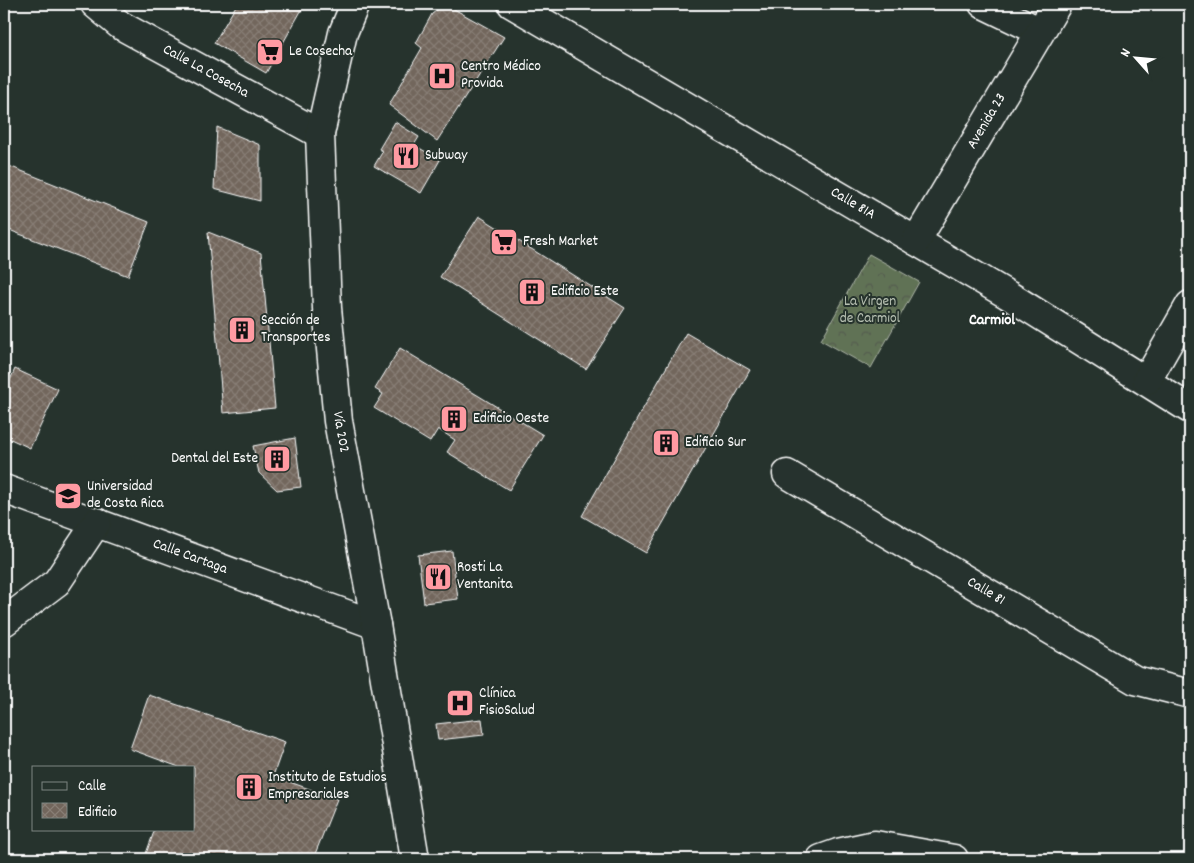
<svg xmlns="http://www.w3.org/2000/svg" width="1194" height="863" font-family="Dekko,sans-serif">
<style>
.forest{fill:url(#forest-crowns);stroke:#b0b8aa}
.building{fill:url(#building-cross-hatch);stroke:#fff}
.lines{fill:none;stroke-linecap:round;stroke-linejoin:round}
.street-casing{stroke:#fff;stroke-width:31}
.secondary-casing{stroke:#fff;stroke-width:31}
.street{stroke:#26332d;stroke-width:28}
.secondary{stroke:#26332d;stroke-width:28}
.labels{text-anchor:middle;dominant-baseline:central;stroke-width:4;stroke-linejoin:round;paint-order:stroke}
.poi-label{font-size:15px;fill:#fff;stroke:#26332d;text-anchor:start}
.street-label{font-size:15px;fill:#fff;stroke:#26332d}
.park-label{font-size:15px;fill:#b7c0b2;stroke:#26332d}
.neighbourhood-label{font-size:16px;font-weight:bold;fill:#fff;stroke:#26332d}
</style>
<defs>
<pattern id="forest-crowns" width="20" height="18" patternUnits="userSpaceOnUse" patternTransform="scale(1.25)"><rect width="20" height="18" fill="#607254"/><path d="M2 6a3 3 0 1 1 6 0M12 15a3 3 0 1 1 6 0" fill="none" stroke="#545b4f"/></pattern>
<pattern id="building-cross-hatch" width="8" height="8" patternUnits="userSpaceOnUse" patternTransform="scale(1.25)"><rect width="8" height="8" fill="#72665c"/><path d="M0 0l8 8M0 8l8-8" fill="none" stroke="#877d74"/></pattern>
</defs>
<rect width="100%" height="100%" fill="#26332d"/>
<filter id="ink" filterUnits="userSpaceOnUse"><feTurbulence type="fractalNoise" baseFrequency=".02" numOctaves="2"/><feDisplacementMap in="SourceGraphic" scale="10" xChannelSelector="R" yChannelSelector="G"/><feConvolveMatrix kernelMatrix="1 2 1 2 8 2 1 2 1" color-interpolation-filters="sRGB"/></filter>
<g filter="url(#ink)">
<path class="forest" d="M869 254 919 282 871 368 821 340Z"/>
<path class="building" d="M237 4H305L266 73 214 43Z
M445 4 504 37 437 141 389 105 422 48 416 43 432 14Z
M395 122 419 137 414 145 440 160 421 193 374 166 383 151 379 149Z
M217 127 260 145V201L214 189Z
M4 164 149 222 128 276 4 228Z
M479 216 625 308 586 369 440 277Z
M208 232 261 253 275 408 223 413Z
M686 333 750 370 646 553 582 516Z
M400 348 543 435 509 490 447 452 455 440 438 429 430 442 374 408 383 394 375 389Z
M15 369 58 389 30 448 4 436V393Z
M295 438 301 487 277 490 259 473 253 446Z
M452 551 458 599 424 603 418 555Z
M149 695 285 742 273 776 337 799 313 859H144L155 829H194V767H179L130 749Z
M482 719 484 735 438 740 436 724Z"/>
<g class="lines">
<g class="street-casing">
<g id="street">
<path id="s1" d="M512 4 1008 295 1190 409"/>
<path d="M983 4 1039 31"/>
<path id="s2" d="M916 241 1057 4"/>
<path d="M1147 380 1190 305"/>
<path id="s3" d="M787 474 1135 680 1190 694"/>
<path id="s4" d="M4 489 376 625"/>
<path d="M4 622 57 582 97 522"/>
</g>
</g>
<g class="secondary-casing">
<g id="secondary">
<path id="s5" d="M95 4 120 25 320 134"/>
<path id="s6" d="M355 4 343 33 320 134 327 308 338 421 376 625 415 859"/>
<path d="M821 859 838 853 875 845 954 859"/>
</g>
</g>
<use href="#street" class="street"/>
<use href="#secondary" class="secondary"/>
</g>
</g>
<defs>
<g id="supermarket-square" transform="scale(1.4375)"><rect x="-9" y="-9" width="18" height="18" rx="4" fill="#ff9aa2" stroke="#26332d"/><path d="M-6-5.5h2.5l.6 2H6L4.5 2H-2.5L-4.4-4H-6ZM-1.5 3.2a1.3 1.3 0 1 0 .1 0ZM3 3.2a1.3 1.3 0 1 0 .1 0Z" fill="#111"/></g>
<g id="hospital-square" transform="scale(1.4375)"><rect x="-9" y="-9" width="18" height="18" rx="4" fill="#ff9aa2" stroke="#26332d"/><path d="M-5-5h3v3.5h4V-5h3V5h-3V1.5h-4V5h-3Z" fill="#111"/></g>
<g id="restaurant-square" transform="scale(1.4375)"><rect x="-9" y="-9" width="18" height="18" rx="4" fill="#ff9aa2" stroke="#26332d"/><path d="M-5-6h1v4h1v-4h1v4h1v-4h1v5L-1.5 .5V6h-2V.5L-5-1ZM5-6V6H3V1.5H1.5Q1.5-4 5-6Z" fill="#111"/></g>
<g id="building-square" transform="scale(1.4375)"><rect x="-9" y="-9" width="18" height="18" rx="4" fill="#ff9aa2" stroke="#26332d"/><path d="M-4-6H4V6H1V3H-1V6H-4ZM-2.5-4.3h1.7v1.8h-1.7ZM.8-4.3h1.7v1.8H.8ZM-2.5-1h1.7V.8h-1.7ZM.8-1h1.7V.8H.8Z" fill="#111"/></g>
<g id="university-square" transform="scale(1.4375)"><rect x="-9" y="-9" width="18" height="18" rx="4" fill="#ff9aa2" stroke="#26332d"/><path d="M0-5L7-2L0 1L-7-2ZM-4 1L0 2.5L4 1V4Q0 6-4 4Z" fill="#111"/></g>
</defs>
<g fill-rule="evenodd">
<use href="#supermarket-square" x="270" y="52"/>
<use href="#hospital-square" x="442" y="76"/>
<use href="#restaurant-square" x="406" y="156"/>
<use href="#supermarket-square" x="504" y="242"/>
<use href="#building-square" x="532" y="292"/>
<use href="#building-square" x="242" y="330"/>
<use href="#building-square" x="454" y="419"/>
<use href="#building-square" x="666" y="443"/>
<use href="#building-square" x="277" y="459"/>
<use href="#university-square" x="68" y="496"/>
<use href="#restaurant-square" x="438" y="577"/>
<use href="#hospital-square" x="460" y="703"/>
<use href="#building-square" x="249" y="787"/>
</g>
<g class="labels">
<g class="poi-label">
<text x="289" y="52">Le Cosecha</text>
<text x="461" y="67">Centro Médico<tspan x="461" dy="17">Provida</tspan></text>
<text x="425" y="156">Subway</text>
<text x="523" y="242">Fresh Market</text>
<text x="551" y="292">Edificio Este</text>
<text x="261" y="321">Sección de<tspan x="261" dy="17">Transportes</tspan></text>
<text x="473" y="419">Edificio Oeste</text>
<text x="685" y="443">Edificio Sur</text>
<text x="258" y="459" text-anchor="end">Dental del Este</text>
<text x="87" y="487">Universidad<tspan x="87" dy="17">de Costa Rica</tspan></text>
<text x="457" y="568">Rosti La<tspan x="457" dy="17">Ventanita</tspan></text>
<text x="479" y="694">Clínica<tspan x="479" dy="17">FisioSalud</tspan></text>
<text x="268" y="778">Instituto de Estudios<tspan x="268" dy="17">Empresariales</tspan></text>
</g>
<g class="street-label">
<text stroke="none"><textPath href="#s5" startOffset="130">Calle La Cosecha</textPath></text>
<text stroke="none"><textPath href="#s2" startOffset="139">Avenida 23</textPath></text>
<text stroke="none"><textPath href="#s1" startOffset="395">Calle 81A</textPath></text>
<text stroke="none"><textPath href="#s6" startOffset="434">Vía 202</textPath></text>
<text stroke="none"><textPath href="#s4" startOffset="198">Calle Cartaga</textPath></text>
<text stroke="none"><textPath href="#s3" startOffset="231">Calle 81</textPath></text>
</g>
<g class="park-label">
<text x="870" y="302">La Virgen<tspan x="870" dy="17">de Carmiol</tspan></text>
</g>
<g class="neighbourhood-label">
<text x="992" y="320">Carmiol</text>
</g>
</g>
<rect width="1194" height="863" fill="none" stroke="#26332d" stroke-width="20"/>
<rect x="10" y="10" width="1174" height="843" fill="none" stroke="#fff" stroke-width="2" filter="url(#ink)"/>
<rect x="32" y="766" width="162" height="65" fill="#26332d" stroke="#7d8581"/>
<rect x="42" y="782" width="25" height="8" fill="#26332d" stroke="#7d8581"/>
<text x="78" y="790" font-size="15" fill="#ffffff">Calle</text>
<rect x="42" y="803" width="25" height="15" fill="url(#building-cross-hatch)" stroke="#7d8581"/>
<text x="78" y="816" font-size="15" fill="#ffffff">Edificio</text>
<g transform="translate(1136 58) rotate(297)" stroke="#26332d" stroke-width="4" paint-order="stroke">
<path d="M0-4L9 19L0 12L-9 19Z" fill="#ffffff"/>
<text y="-8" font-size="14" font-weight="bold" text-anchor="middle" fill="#ffffff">N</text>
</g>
</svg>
